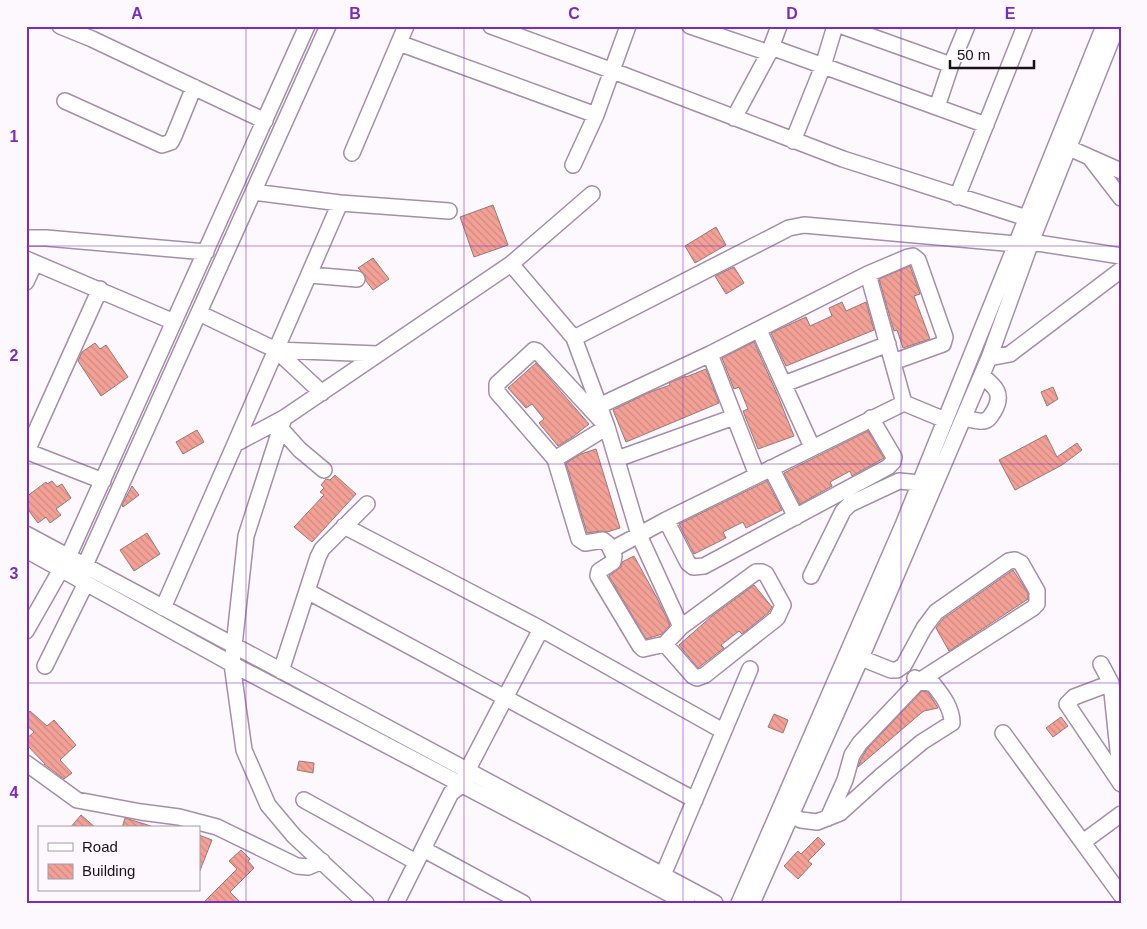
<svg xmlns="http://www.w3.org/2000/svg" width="1147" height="929" font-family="Arial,sans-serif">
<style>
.building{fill:url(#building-back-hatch);stroke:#9b7873}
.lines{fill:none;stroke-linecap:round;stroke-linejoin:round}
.minor-casing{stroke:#a58ea8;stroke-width:18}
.minor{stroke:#fff;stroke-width:15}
.grid{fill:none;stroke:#7b2cbf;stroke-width:1;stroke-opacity:0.55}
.neatline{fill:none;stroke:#7b2cbf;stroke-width:2}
.grid-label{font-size:16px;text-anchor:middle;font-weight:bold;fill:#7b2cbf}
</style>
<defs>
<pattern id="building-back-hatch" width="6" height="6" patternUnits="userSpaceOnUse" patternTransform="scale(1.25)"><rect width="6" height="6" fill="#f3a196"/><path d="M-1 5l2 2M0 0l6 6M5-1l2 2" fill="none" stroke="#d08a81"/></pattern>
</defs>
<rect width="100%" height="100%" fill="#fdf8fe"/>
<path class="building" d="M493 205 508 245 474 257 460 217Z
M716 227 726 245 695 263 685 246Z
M373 258 389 279 373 290 366 281 365 275 358 268Z
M910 266 920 294 914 296 930 339 903 348 897 330 894 331 879 279Z
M734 267 744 283 726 294 715 276Z
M842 302 846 311 866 302 874 330 786 366 771 333 806 317 810 326 832 316 829 308Z
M754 342 778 396 794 436 758 449 743 411 748 409 739 387 734 389 722 358Z
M95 343 100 349 106 345 128 377 101 396 78 361 82 352Z
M536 363 589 424 574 436 558 446 539 423 544 419 532 404 526 408 508 388Z
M706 369 719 403 626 442 613 410 648 393 670 385 669 383 686 376V377Z
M1053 387 1058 399 1047 406 1041 392Z
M197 430 204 442 183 454 176 442Z
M868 431 884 458 852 476 850 471 830 482 832 486 800 504 784 473Z
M1046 435 1057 457 1077 443 1082 450 1062 465 1015 490 999 460Z
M596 449 620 528 607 532 601 531 587 533 566 463 581 454Z
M335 475 356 494 312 542 294 527 324 495 320 492 324 488 321 485 326 479 330 480Z
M52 481 57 487 62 484 71 498 56 509 61 515 50 523 46 517 38 523 26 507V497L46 482 47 484Z
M767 481 782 510 746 528 743 522 723 532 726 538 694 554 679 524Z
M132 486 139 495 123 507 122 505Z
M147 533 160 554 134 571 120 550Z
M634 556 657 598 670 625 662 634 646 639 609 576 621 567 622 562Z
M1013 570 1028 593V599L949 651 936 628 943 619Z
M754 585 772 607 769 612 742 634 739 631 721 645 724 648 698 668 679 645 712 616Z
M922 691 928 692 938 708 924 711 920 714 858 767 861 759 867 749Z
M30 711 47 726 54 720 76 745 60 760 72 773 64 779 44 764H45L26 744V739L34 732 26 725V715Z
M774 714 788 720 783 733 768 727Z
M1061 717 1068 726 1053 737 1046 728Z
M299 761 314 763 313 773 297 770Z
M81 815 96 828H70Z
M125 818 151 826V828H122Z
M199 835 212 840 199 873Z
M818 837 825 844 808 861 812 864 798 879 784 866 798 851 801 854Z
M241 850 250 859 248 861 254 868 230 892 241 903H203L237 869 229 861Z"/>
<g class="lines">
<g class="minor-casing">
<path id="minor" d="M60 26 92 39 265 121
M491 26 613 71 843 159 1036 221
M690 26 769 53
M842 26 951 65
M399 43 596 115
M771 47 986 125
M65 101 162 145 171 142 174 136 194 87
M937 107 951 65 967 26
M734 118 769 53 779 26
M793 141 823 66 835 26
M1069 148 1121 171
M352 153 406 26
M1091 159 1121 198
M573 165 596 115 628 26
M253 192 340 203 449 211
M957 197 1025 26
M26 238H46L206 252
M1031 242 1121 256
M26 259 174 322
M511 264 574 338 607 427 639 535 681 627
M868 274 904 403 945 420
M310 275 357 279
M26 282 35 263
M199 313 276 350 378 354
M759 330 812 447
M574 338 789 228 804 225 1016 244
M276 350 322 393
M534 350 537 351 607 427 555 459 497 392V384Z
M710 354 757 475
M989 358 1010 354 1121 270
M784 384 888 344
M599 406 710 354 868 274 908 257 913 256 918 260 945 337 943 344 893 362
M284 418 246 536 232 664 244 750 268 805 294 836 366 903
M964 418C970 419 978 422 983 421 989 420 991 416 994 411 1004 394 995 386 982 376
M281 429 300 450 324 470
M235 444 340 203
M26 451 103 481
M27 451 100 289
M555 459 579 539 585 543 603 540 608 544 611 550 666 520 904 403
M617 459 734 417
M771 468 796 517
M666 520 688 563 693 567 704 566 888 467 893 462 894 457 871 418
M344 526 541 629 723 731
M26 534 715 903
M26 550 232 664 687 903
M611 550 614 556 613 562 599 571 598 576 640 646 643 649 665 644 681 627 756 572H762L766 574 783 605 777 618 705 675 697 678 693 676 665 644
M81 574 328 26
M811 576 843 511 850 504 899 481 920 483
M307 591 695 800
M163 608 235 444 284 418 511 264 592 194
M26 631 68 557 307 26
M1101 664 1111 683 1121 779
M45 666 86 583
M281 671 318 557 322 549 367 504
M1111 683 1074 697 1067 704 1121 784
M1003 733 1121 895
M26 763 77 800 141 812 179 817 217 827 297 866 308 867 322 861
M304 800 416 862
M783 812 801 820 817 822 840 813 881 776 922 742 952 723C952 708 942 695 933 684L919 681 915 678
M828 818 845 780 852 755 860 743 919 681 1033 608 1037 604V591L1021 563 1015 560 1009 561 936 612 924 628 904 665 897 670H891L851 654
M1083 842 1121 814
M423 849 523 903
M663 875 750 669
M396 903 451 793 462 785 467 771 541 629
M739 903 903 525 1104 26
M752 903 863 653 989 358 1031 242 1117 26"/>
</g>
<use href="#minor" class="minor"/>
</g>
<path class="grid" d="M246 26V903M464 26V903M683 26V903M901 26V903M26 246H1121M26 464H1121M26 683H1121"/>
<rect width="1147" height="929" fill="none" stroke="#fdf8fe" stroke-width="55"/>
<rect x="38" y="826" width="162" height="65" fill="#fdf8fe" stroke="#a29ca3"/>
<rect x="48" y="843" width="25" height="8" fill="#ffffff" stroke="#a29ca3"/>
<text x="82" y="852" font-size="15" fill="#1a111b">Road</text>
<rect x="48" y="864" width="25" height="15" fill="url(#building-back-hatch)" stroke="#a29ca3"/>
<text x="82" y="876" font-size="15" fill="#1a111b">Building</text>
<path d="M950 60v8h84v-8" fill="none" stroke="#1a111b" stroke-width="2.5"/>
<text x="957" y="60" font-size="15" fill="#1a111b" stroke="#fdf8fe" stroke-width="4" paint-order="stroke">50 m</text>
<rect x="28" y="28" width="1092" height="874" class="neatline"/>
<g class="grid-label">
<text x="137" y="19">A</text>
<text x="355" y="19">B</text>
<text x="574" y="19">C</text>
<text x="792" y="19">D</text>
<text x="1010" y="19">E</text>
<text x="14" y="142">1</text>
<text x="14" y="361">2</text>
<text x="14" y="579">3</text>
<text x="14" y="798">4</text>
</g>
</svg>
